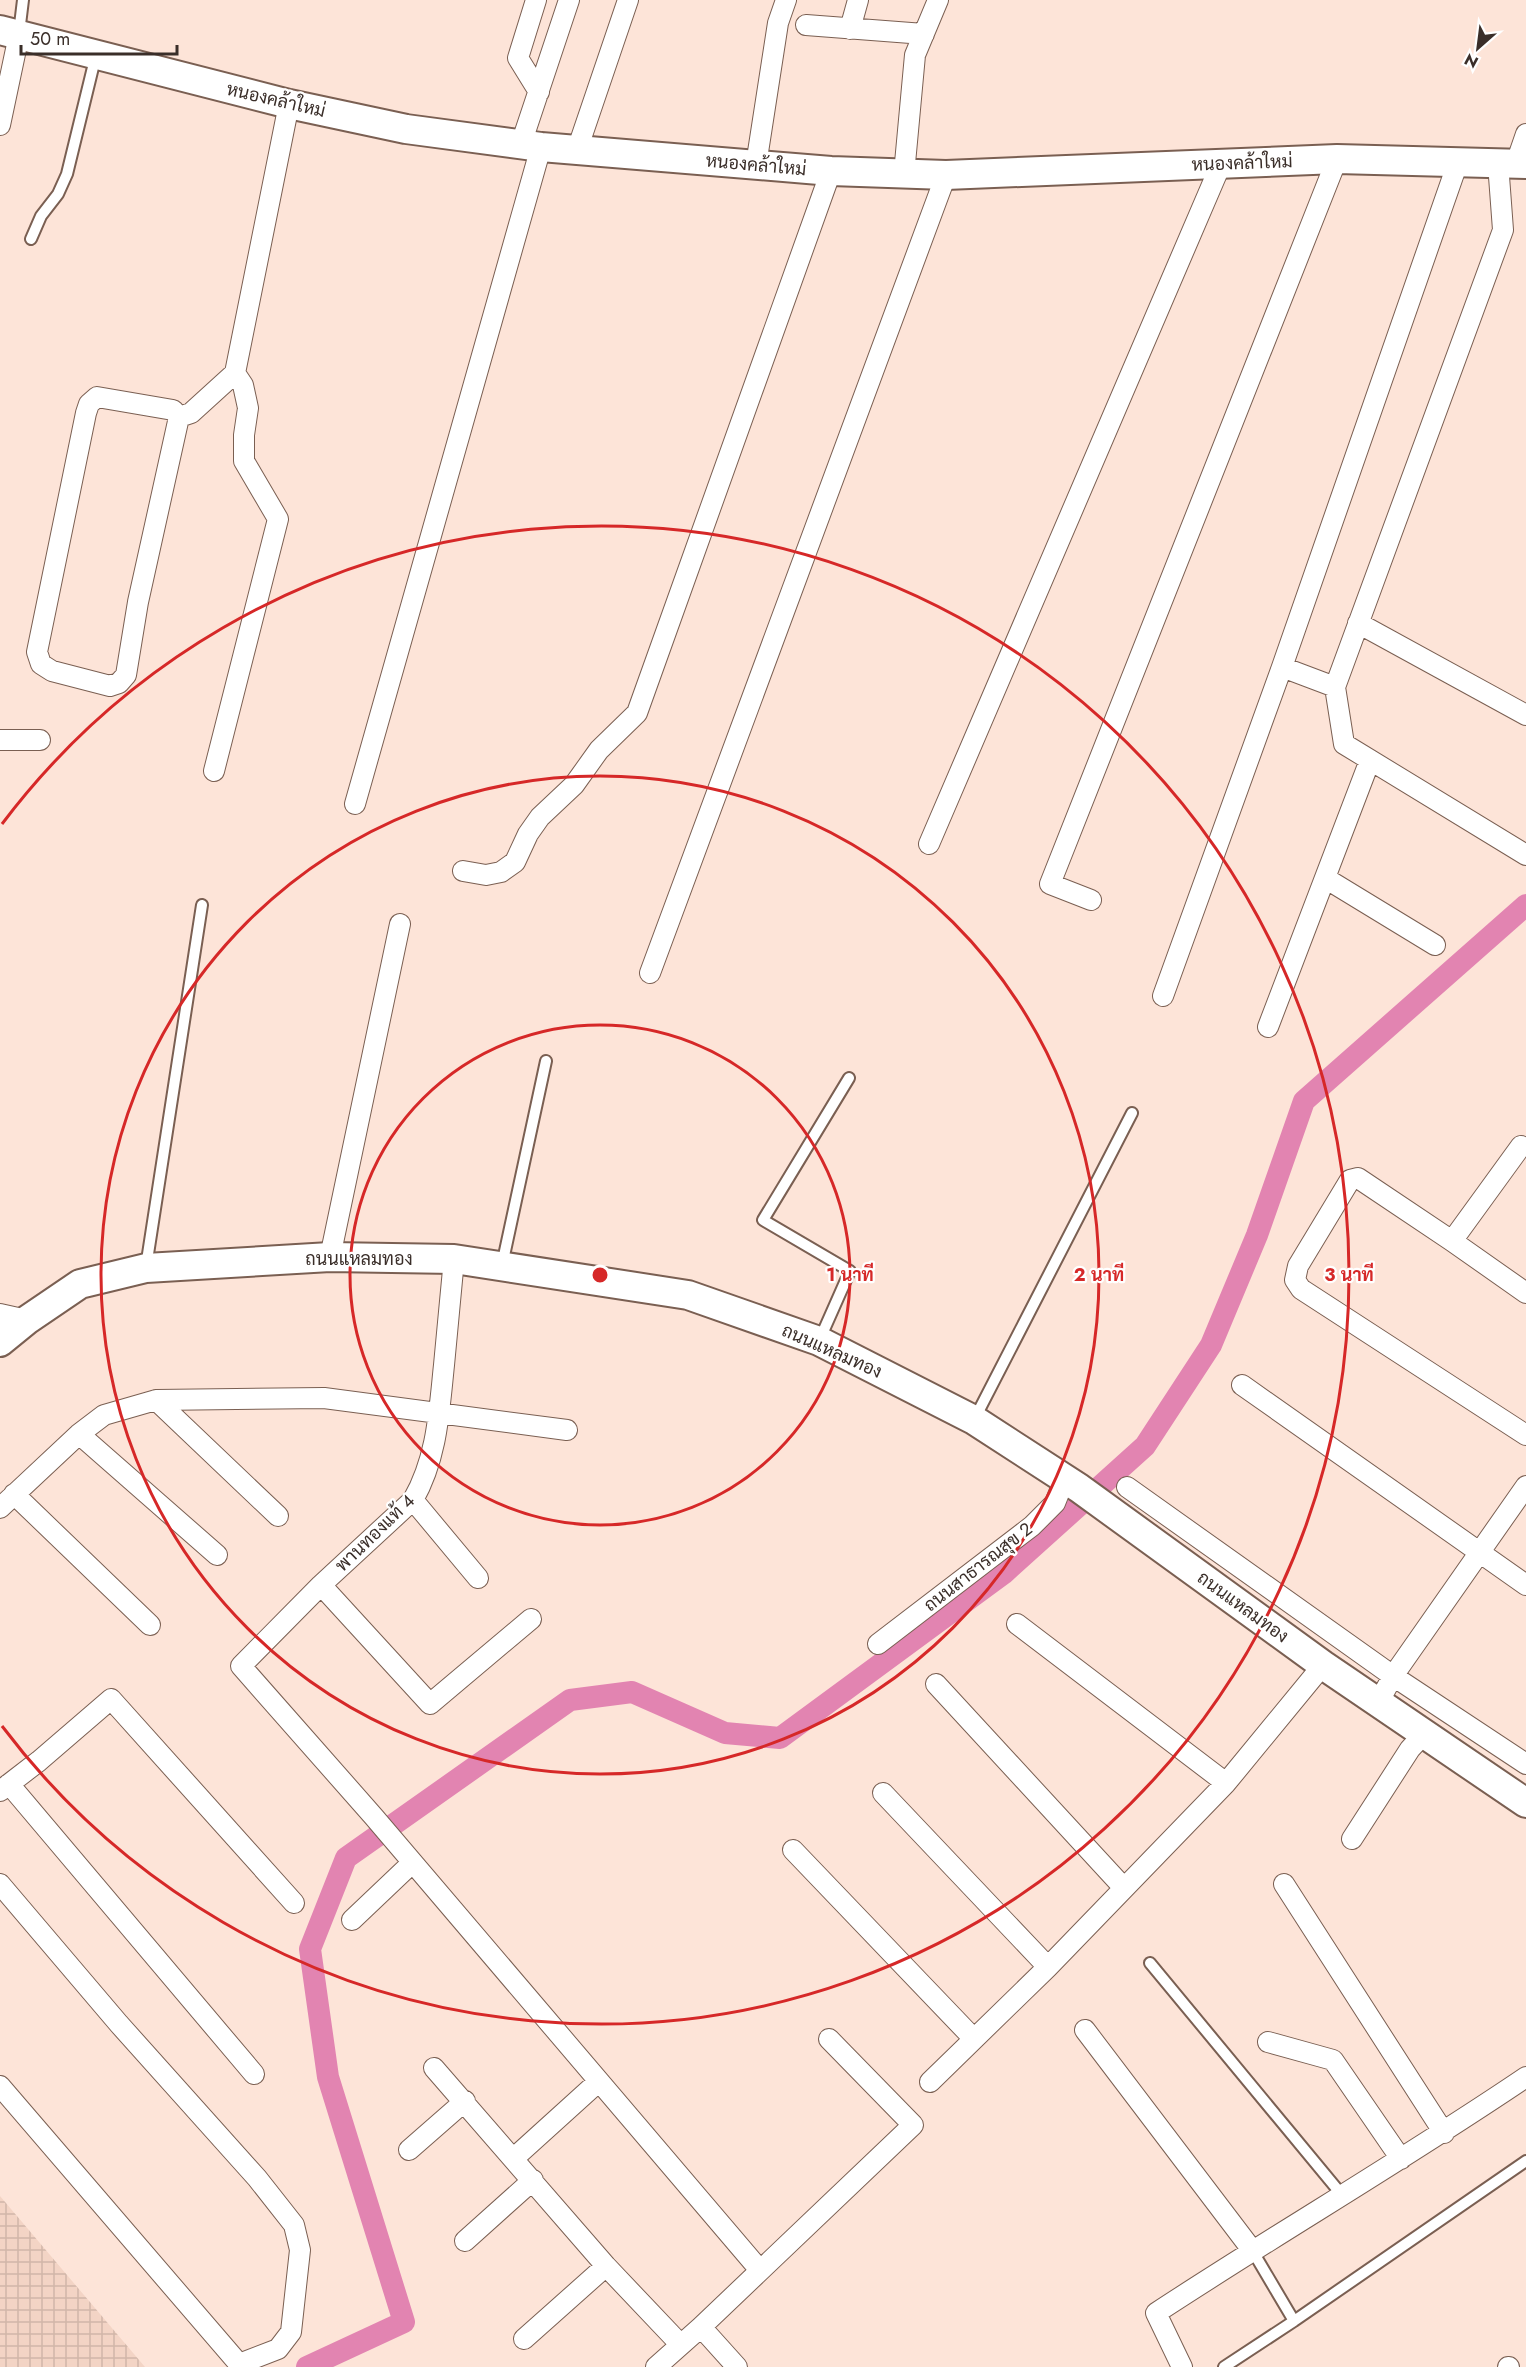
<svg xmlns="http://www.w3.org/2000/svg" width="1526" height="2367" font-family="Jost,Sarabun,sans-serif">
<style>
.industrial{fill:url(#industrial-grid)}
.lines{fill:none;stroke-linecap:round;stroke-linejoin:round}
.canal{stroke:#e284b1;stroke-width:22}
.lane-casing{stroke:#7a5f52;stroke-width:14}
.street-casing{stroke:#7a5f52;stroke-width:22}
.secondary-casing{stroke:#7a5f52;stroke-width:32}
.lane{stroke:#fff;stroke-width:10}
.street{stroke:#fff;stroke-width:20}
.secondary{stroke:#fff;stroke-width:28}
.ring{fill:none;stroke:#d62828;stroke-width:3}
.labels{text-anchor:middle;dominant-baseline:central;stroke-width:4.5;stroke-linejoin:round;paint-order:stroke}
.street-label{font-size:18px;fill:#3a2e29;stroke:#fff}
.centre{fill:#d62828;stroke:#fff;stroke-width:3}
.ring-label{font-size:18px;text-anchor:middle;font-weight:bold;fill:#d62828;stroke:#fff;stroke-width:4.5;stroke-linejoin:round;paint-order:stroke}
</style>
<defs>
<pattern id="industrial-grid" width="8" height="8" patternUnits="userSpaceOnUse" patternTransform="scale(1.5)"><rect width="8" height="8" fill="#f3d4c5"/><path d="M0 4h8M4 0v8" fill="none" stroke="#d1b6a9"/></pattern>
</defs>
<rect width="100%" height="100%" fill="#fde4d8"/>
<path class="industrial" d="M0 2196 145 2367H0Z"/>
<g class="lines">
<path class="canal" d="M307 2367 404 2322 328 2077 310 1949 346 1858 570 1700 632 1692 725 1733 780 1738 1003 1574 1145 1446 1211 1345 1257 1235 1304 1101 1526 905"/>
<g class="lane-casing">
<path id="lane" d="M19 33 23 0
M31 239 41 216 58 194 67 174 96 55
M502 1265 546 1061
M146 1267 202 905
M819 1341 850 1271 763 1220 849 1078
M974 1420 1132 1113
M1150 1963 1342 2195
M1252 2250 1294 2321 1526 2161
M1224 2367 1294 2321"/>
</g>
<g class="street-casing">
<path id="street" d="M536 0 518 58 539 92
M806 25 924 34
M850 29 858 0
M0 125 19 35
M521 144 569 0
M577 150 628 0
M1498 163 1503 230 1335 687 1344 744 1526 855
M1516 163 1526 134
M756 165 778 23 786 0
M904 174 915 55 938 0
M97 397 173 410 179 417 138 602 126 675 119 683 110 686 52 671 41 664 37 652 86 413 89 404Z
M179 417 191 413 235 373 289 104
M1358 623 1526 715
M1282 667 1335 687
M0 740H40
M214 771 278 519 244 461V435L248 408 243 385 235 373
M355 804 541 147
M929 844 1221 164
M463 871 486 875 501 872 515 862 528 834 540 817 574 785 599 750 637 713 831 171
M1325 878 1435 945
M1091 900 1050 884 1337 159
M650 973 946 175
M1163 996 1282 667 1458 162
M1268 1027 1370 760
M1452 1241 1521 1146
M330 1257 400 924
M454 1259C451 1294 447 1330 444 1365 439 1413 437 1458 413 1500L321 1585 241 1666 374 1817 759 2269
M1526 1293 1452 1241 1358 1178 1350 1180 1298 1266 1295 1280 1301 1289 1526 1435
M0 1314 27 1320
M1242 1385 1526 1585
M156 1400 278 1516
M79 1434 217 1555
M1127 1487 1393 1676 1526 1764
M14 1494 150 1625
M413 1500 478 1578
M0 1508 79 1434 104 1415 156 1400 324 1398 567 1430
M321 1585 430 1704 531 1619
M1017 1624 1226 1783
M878 1644 1032 1526 1055 1503 1065 1478
M936 1684 1124 1888
M1378 1703 1393 1676 1526 1486
M9 1784 254 2074
M0 1791 39 1761 111 1699 294 1903
M883 1793 1048 1967
M1352 1839 1410 1749 1423 1735
M793 1850 974 2039
M0 1884 119 2024 257 2178 294 2225 300 2250 291 2332 278 2349 239 2364 0 2086
M1284 1884 1444 2133
M352 1920 412 1863
M1085 2030 1252 2250
M1268 2042 1333 2060 1401 2159
M434 2068 606 2266 680 2344
M930 2082 1048 1967 1226 1783 1323 1665
M409 2150 465 2101
M514 2158 598 2082
M465 2241 533 2180
M701 2327 737 2367
M524 2339 606 2266
M656 2367 701 2327 913 2125 829 2039
M1182 2367 1156 2313C1278 2233 1405 2159 1526 2077
M1508 2367H1509"/>
</g>
<g class="secondary-casing">
<path id="secondary" d="M0 30 289 104 406 129 541 147 831 171 946 175 1337 159 1526 164
M0 1342 27 1320 80 1284 146 1268 330 1257 454 1259 688 1295 819 1341 974 1420 1079 1488 1323 1665 1526 1803"/>
</g>
<use href="#lane" class="lane"/>
<use href="#street" class="street"/>
<use href="#secondary" class="secondary"/>
</g>
<g class="ring">
<circle cx="600" cy="1275" r="250"/>
<circle cx="600" cy="1275" r="499"/>
<path d="M2 824A749 749 0 1 1 2 1726"/>
</g>
<g class="labels">
<g class="street-label">
<text transform="translate(276 100) rotate(13)">หนองคล้าใหม่</text>
<text transform="translate(1242 163) rotate(-2)">หนองคล้าใหม่</text>
<text transform="translate(756 165) rotate(5)">หนองคล้าใหม่</text>
<text x="359" y="1259">ถนนแหลมทอง</text>
<text transform="translate(832 1351) rotate(24)">ถนนแหลมทอง</text>
<text transform="translate(375 1533) rotate(-44)">พานทองแท้ 4</text>
<text transform="translate(978 1567) rotate(-38)">ถนนสาธารณสุข 2</text>
<text transform="translate(1243 1607) rotate(36)">ถนนแหลมทอง</text>
</g>
</g>
<circle cx="600" cy="1275" r="9" class="centre"/>
<g class="ring-label">
<text x="850" y="1281">1 นาที</text>
<text x="1099" y="1281">2 นาที</text>
<text x="1349" y="1281">3 นาที</text>
</g>
<g transform="translate(1478 48) rotate(208)" stroke="#ffffff" stroke-width="4.5" paint-order="stroke">
<path d="M0-4.5L10 22L0 15L-10 22Z" fill="#3a2e29"/>
<text y="-9" font-size="16" font-weight="bold" text-anchor="middle" fill="#3a2e29">N</text>
</g>
<path d="M21 45v9h156v-9" fill="none" stroke="#3a2e29" stroke-width="3"/>
<text x="30" y="45" font-size="18" fill="#3a2e29" stroke="#ffffff" stroke-width="4.5" paint-order="stroke">50 m</text>
</svg>
